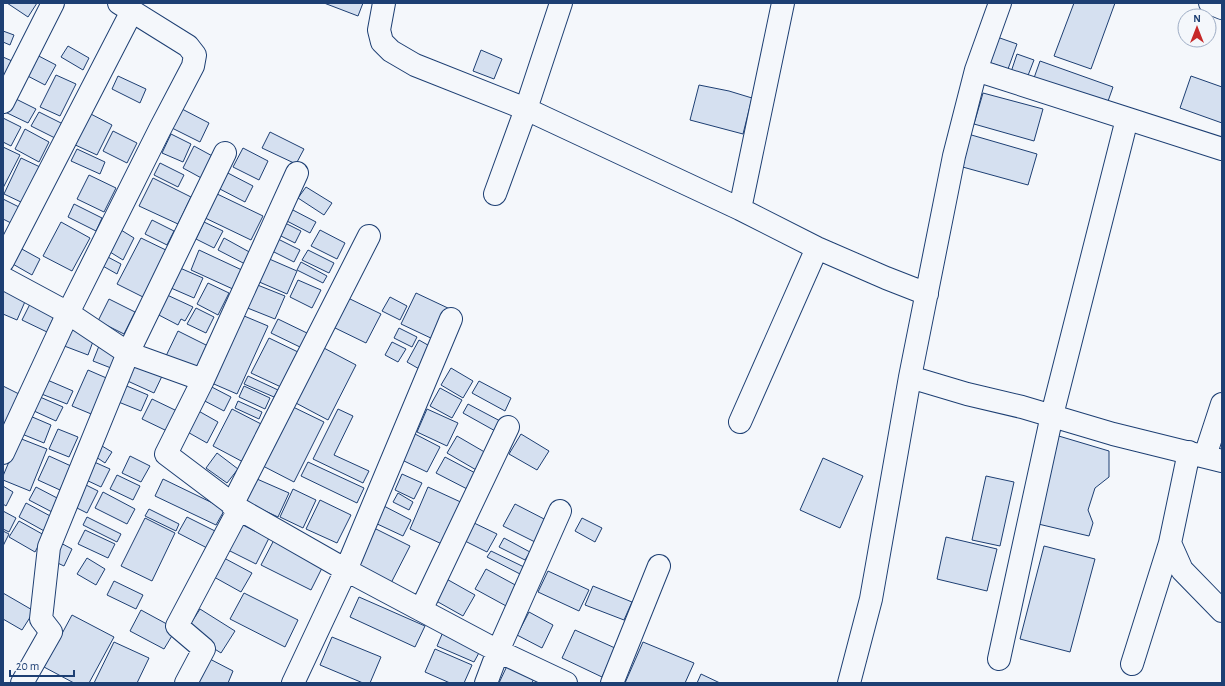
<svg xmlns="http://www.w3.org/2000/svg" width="1225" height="686" font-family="'Alegreya Sans',sans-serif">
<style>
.building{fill:#d5e0f0;stroke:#1d3f73}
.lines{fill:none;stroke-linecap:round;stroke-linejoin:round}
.minor-casing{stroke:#1d3f73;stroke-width:24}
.minor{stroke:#f4f7fb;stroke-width:22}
</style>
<rect width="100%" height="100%" fill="#f4f7fb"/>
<path class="building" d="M7 3H37L28 17Z
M324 3H363L358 16Z
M1074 3H1115L1091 69 1054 56Z
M3 31 14 35 10 45 3 42Z
M997 37 1017 44 1008 69 988 62Z
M68 46 89 58 83 70 61 57Z
M481 50 502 59 494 79 473 71Z
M33 53 56 65 45 85 22 73Z
M1017 54 1034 60 1027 78 1011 72Z
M3 57 12 61 3 82Z
M1040 61 1113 87 1107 104 1034 78Z
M56 75 76 84 60 116 40 107Z
M118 76 146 89 140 103 112 89Z
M1191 76 1222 87V123L1180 108Z
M699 85 729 91 752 98 743 134 690 120Z
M983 93 1043 109 1034 141 974 124Z
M10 96 36 109 28 123 3 111Z
M182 109 209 123 200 142 172 128Z
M39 112 63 124 55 138 31 126Z
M87 112 112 125 97 155 71 143Z
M3 118 21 127 11 146 3 142Z
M25 129 49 142 39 162 15 149Z
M113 131 137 143 127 163 103 151Z
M270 132 304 149 296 164 262 148Z
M171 134 191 144 183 162 162 153Z
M968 134 1037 154 1028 185 959 166Z
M194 146 216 158 205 180 183 168Z
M3 147 20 155 3 188Z
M243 148 268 161 259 180 233 167Z
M77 149 105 162 100 174 71 161Z
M21 158 40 167 23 203 4 194Z
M160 163 184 175 178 187 154 175Z
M224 171 253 186 245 202 216 187Z
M89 175 116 188 104 212 77 199Z
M153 178 191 197 178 224 139 206Z
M306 187 332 203 324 215 298 198Z
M213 192 263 216 251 240 201 216Z
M3 199 21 208 13 224 3 219Z
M74 204 102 218 96 231 68 217Z
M291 209 316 222 310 233 285 220Z
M152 220 174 231 167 245 145 234Z
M61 222 90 238 72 271 43 256Z
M204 222 223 231 214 248 196 239Z
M285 223 301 231 295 243 279 235Z
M121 230 134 238 123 260 110 252Z
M320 230 345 243 337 259 311 246Z
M141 238 170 252 147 299 117 284Z
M224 238 253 254 247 265 218 250Z
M276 238 300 250 294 262 270 250Z
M20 248 40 259 32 275 11 263Z
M199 250 244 271 235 290 191 270Z
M308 250 334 263 329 273 302 260Z
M106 256 121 264 117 274 101 265Z
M267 258 297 271 287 294 257 281Z
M301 262 327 276 323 283 297 270Z
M180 268 203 278 194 298 171 288Z
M298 280 321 290 312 308 290 297Z
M208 283 229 293 218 315 197 304Z
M255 284 285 296 275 319 245 307Z
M3 287 27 297 17 320 3 314Z
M416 293 450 309 435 340 401 324Z
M165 294 193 307 185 321 181 319 178 325 155 313Z
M346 297 381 314 366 343 331 326Z
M390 297 407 306 400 320 382 311Z
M109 299 135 312 124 334 98 321Z
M32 300 56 312 47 332 22 320Z
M196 308 214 317 206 333 187 324Z
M237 313 268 326 237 394 207 381Z
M278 319 309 334 302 348 271 333Z
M67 325 95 336 88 355 59 344Z
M399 328 417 337 412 347 394 338Z
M178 331 208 346 197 370 166 356Z
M269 338 298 352 281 387 251 373Z
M419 340 433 348 421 370 407 362Z
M392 342 406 349 398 362 385 355Z
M99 346 116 352 111 368 93 361Z
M322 347 356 365 328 420 294 402Z
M130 359 163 374 154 393 121 378Z
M451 368 473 381 463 398 441 385Z
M88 370 111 380 96 416 72 406Z
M248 376 278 390 274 397 244 384Z
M45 379 73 391 67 404 39 393Z
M479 381 511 398 505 411 472 393Z
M122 384 148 395 141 411 116 401Z
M206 384 231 397 224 411 199 398Z
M3 386 21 395 7 424 3 422Z
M244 386 270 398 265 409 239 397Z
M440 388 462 400 452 418 430 406Z
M40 397 63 407 56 421 34 411Z
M152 399 177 411 167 431 142 419Z
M238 401 262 412 259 419 235 408Z
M468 404 502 422 497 432 463 413Z
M291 406 324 422 294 482 261 465Z
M195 409 218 422 207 443 184 430Z
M232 409 265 426 245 463 213 446Z
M338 409 353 416 334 455 369 471 363 483 313 459Z
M427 409 458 423 447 446 417 432Z
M30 416 51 425 44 443 22 434Z
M58 429 78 437 69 457 49 449Z
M415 434 440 447 427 472 402 460Z
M521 434 549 451 537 470 509 454Z
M1052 434 1109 451V477L1095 488 1088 510 1093 523 1089 536 1034 523Z
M457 436 488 454 478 471 447 453Z
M19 438 47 449 30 491 3 480V476Z
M102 446 112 452 105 463 96 457Z
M217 453 238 469 227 483 206 468Z
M49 456 71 466 60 490 38 480Z
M130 456 150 466 141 482 122 473Z
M445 457 479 475 471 491 436 473Z
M823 458 863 476 840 528 800 510Z
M92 461 110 469 101 487 84 479Z
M308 462 364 488 357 503 301 476Z
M402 474 422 483 414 499 395 490Z
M117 475 140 486 133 500 110 489Z
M986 476 1014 482 1000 546 972 540Z
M163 479 225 509 216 525 155 496Z
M257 479 289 493 278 517 246 502Z
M82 483 98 491 87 513 71 505Z
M3 486 13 492 6 506 3 504Z
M36 487 59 499 52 512 29 500Z
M428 487 465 504 446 546 410 529Z
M293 489 316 500 303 528 280 517Z
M103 492 135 509 127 524 95 508Z
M398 493 413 502 409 510 393 502Z
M320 500 351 515 337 543 306 529Z
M26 503 54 518 46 532 19 517Z
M380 504 411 520 403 536 373 522Z
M515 504 548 521 537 543 503 526Z
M149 509 179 524 176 531 145 516Z
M3 511 16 518 9 532 3 529Z
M87 517 121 534 117 542 83 525Z
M187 517 217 532 209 549 178 533Z
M145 518 175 533 152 581 121 566Z
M582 518 602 528 595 542 575 531Z
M19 521 44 535 35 552 9 537Z
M237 522 269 538 256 564 224 548Z
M472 522 497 534 487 552 463 540Z
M372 527 410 546 390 585 352 565Z
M85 530 115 544 108 558 78 544Z
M3 531 9 534 3 546Z
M946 537 997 549 987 591 937 579Z
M275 538 324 564 311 590 261 565Z
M504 538 530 552 525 560 499 547Z
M57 541 72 549 64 566 49 559Z
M1044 546 1095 559 1070 652 1020 639Z
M491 551 524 567 520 574 487 557Z
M87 558 105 569 96 585 77 574Z
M224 558 252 573 241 592 214 577Z
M486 569 519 587 508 607 475 589Z
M548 571 589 590 579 611 538 592Z
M443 577 475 595 463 616 431 598Z
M114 581 143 595 136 609 107 595Z
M593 586 632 602 624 620 585 605Z
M3 593 34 611 22 630 3 619Z
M244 593 298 620 285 647 230 619Z
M359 597 425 626 415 647 350 617Z
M200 609 235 631 221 653 186 631Z
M141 610 176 629 164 649 130 631Z
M529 612 553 625 542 648 517 635Z
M72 615 114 637 89 683H74L44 667Z
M575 630 615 648 602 677 562 658Z
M443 632 481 649 474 662 437 646Z
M332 637 381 657 370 683H363L320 665Z
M114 642 149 658 137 683H94Z
M643 642 694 663 685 683H625Z
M435 649 472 665 464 683H450L425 672Z
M206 657 233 671 228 683H193Z
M507 666 534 678 532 683H499Z
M701 674 720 683H697Z"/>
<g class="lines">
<g class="minor-casing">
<path id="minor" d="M384 3 379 30 382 42 391 51 415 65 526 109 740 209 817 248 886 278 927 294
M1210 3 1222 8
M976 70 1222 149
M3 102 53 3
M495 194 526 109 561 3
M740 209 783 3
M3 261 132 11
M3 278 68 313 128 353 203 380 166 454 239 509 346 570 498 651 566 683
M910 377 967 394 1022 407 1113 434 1222 461
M203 380 297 173
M740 422 817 248
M1189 452 1170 543 1182 570 1222 611
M3 453 68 313 160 129 193 66 195 55 188 46 119 3
M1205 456 1222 404
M232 505 369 236
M421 610 508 427
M999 659 1052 415 1127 119
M1132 664 1170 543
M22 683 51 632 41 619 49 547 128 353 225 153
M186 683 204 649 177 626 239 509
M293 683 346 570 451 319
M486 683 498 651 560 511
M612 683 659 566
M849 683 871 599 910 377 954 156 976 70 1000 3"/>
</g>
<use href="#minor" class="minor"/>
</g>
<rect width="1225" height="686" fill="none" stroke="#1d3f73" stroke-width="8"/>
<g transform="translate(1197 28)"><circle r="19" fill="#f4f7fb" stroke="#9eadc5"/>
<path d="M0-3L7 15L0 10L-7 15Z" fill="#c62828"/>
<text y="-6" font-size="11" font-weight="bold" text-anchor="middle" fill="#1d3f73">N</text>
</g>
<path d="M10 670v6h64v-6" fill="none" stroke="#1d3f73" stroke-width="2"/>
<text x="16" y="670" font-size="12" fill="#1d3f73" stroke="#f4f7fb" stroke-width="3" paint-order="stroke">20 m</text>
</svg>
